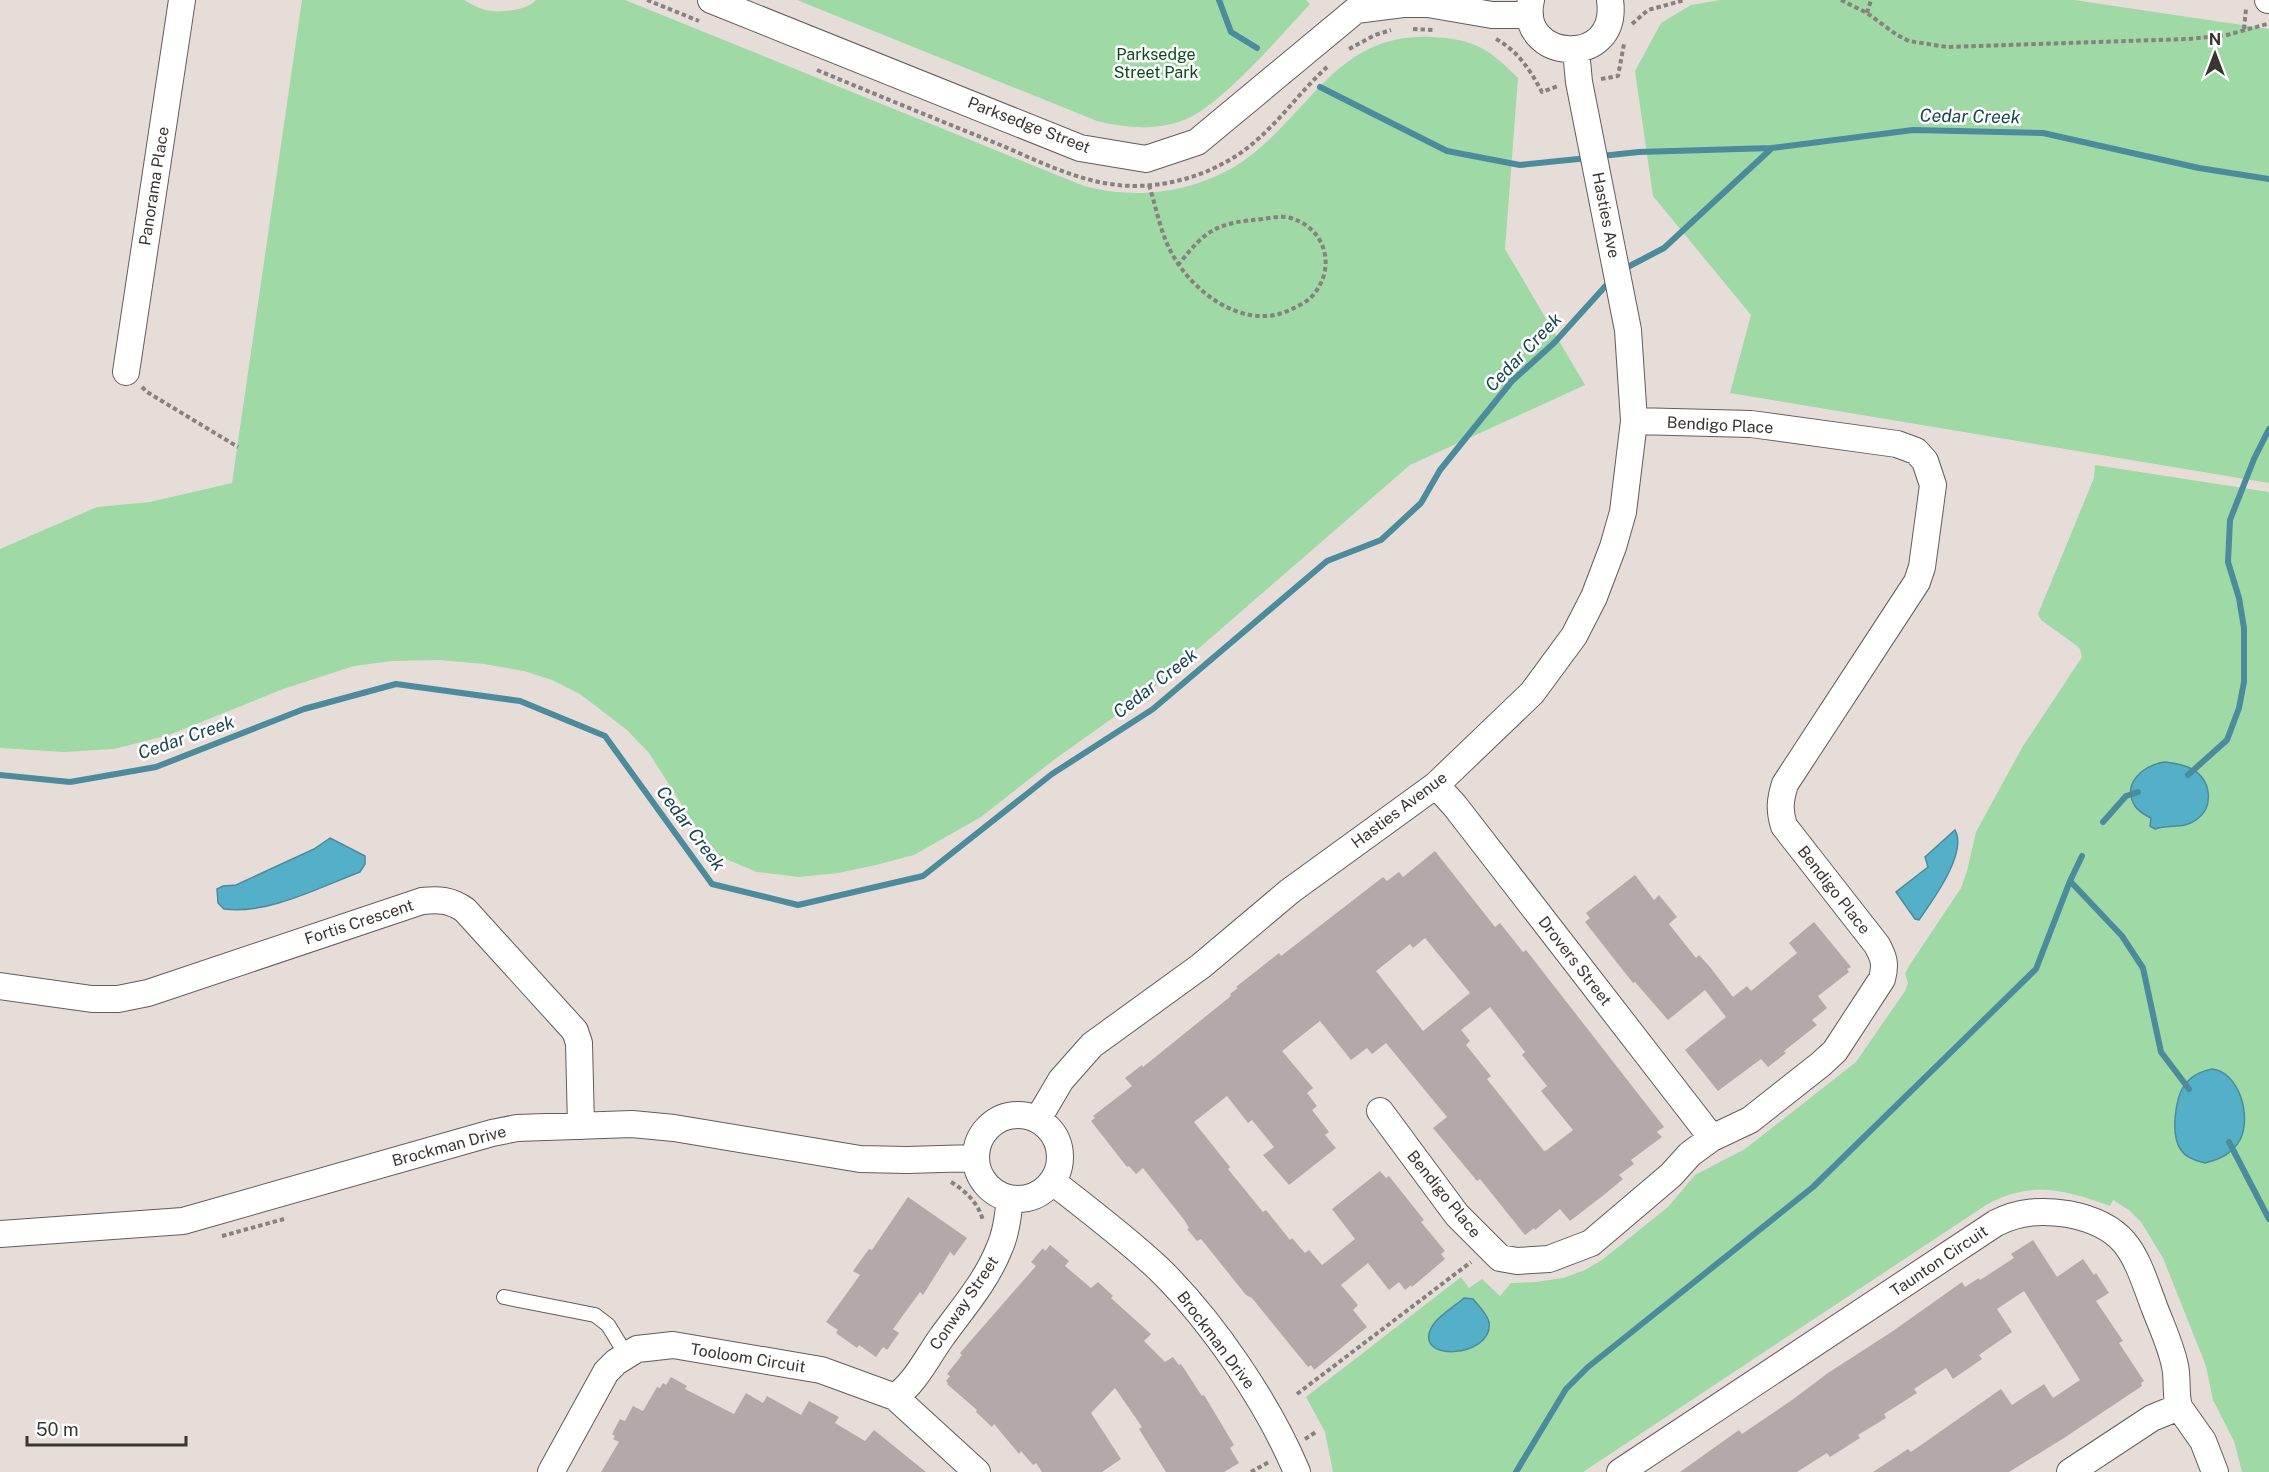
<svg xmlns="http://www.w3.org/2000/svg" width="2269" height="1472" font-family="'Public Sans',sans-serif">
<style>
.green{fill:#9fd9a5}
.water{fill:#54b0c9;stroke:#4c8b9c;stroke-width:1.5}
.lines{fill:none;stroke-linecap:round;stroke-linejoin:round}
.stream{stroke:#4c8b9c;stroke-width:6}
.building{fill:#b3a9a8;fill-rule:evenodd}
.lane-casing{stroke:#645c59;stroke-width:16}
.street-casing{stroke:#645c59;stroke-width:28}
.path{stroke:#88827f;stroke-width:4;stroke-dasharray:4.5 3;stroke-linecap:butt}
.lane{stroke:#fff;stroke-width:14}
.street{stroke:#fff;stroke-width:26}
.labels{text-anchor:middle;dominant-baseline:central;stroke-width:5;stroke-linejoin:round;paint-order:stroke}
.park-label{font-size:16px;fill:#094a1a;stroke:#fff}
.street-label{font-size:16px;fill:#393533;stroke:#fff}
.water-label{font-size:18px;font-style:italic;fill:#1b4550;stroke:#fff}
</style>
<rect width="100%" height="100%" fill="#e6ddd9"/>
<path class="green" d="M302 0H464C471 4 478 8 486 10 500 13 526 11 536 0H625L1084 186C1134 200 1192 193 1237 165 1308 120 1334 32 1431 37 1474 39 1488 48 1518 78L1505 249 1585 385 1410 465 1145 695 1055 759 981 817 914 855 876 865 838 873 799 877 757 872 721 857 696 827 649 753 627 730 580 694 552 680 524 671 484 664 439 660 392 661 354 666 283 689 169 735 114 749 64 752 0 748V549L97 507 150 502 232 483Z
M797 0H1306L1310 4C1280 36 1222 105 1184 120 1156 131 1125 128 1097 121Z
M1720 0H2074L2269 29V483L1730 393 1751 315 1653 196 1635 71 1661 23 1691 5Z
M2095 465 2269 492V1472H2242L2234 1441 2213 1400 2206 1366 2163 1258 2141 1222 2129 1210 2113 1200 2110 1206C2065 1190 2031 1180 1986 1205L1583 1472H1333L1325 1432 1306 1397 1461 1277 1469 1288 1482 1279 1500 1296 1511 1283 1536 1282 1563 1278 1585 1270 1602 1260 1668 1207 1695 1175 1745 1149 1856 1062 1905 991 1908 983 1905 974 1909 966 1961 888 1967 871 1976 832 2023 746 2082 657 2080 649 2077 646 2041 620 2038 614 2094 478Z"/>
<path class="water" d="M2165 762C2174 763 2183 764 2192 769 2211 780 2215 807 2196 820 2184 829 2169 824 2155 829L2150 826 2151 818C2145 815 2138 811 2135 806 2121 783 2144 765 2165 762Z
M1955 830C1968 853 1932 901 1919 920L1915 919 1896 892 1928 867 1925 857Z
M330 838 365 856V864L360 872C320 887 267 915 224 909L218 903 217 889 223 886 236 885 314 849Z
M2212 1069C2239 1072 2252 1116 2240 1140 2232 1154 2220 1159 2205 1163 2196 1161 2186 1158 2181 1150 2170 1135 2175 1095 2187 1082 2194 1074 2202 1071 2212 1069Z
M1464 1298 1473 1299C1478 1305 1487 1314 1489 1322 1494 1359 1409 1363 1433 1325 1439 1315 1455 1306 1464 1298Z"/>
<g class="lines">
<path class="stream" d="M1219 0 1231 32 1257 48
M1320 87 1447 151 1520 165 1588 158
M1601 156 1639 152 1772 148
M1622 270 1664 248 1772 148 1913 130 2043 133 2199 168 2269 179
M0 775 70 782 156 767 304 709 396 684 520 701 605 736 712 884 798 905 923 876 1052 774 1153 709 1327 561 1381 540 1421 503 1440 470 1512 381 1554 343 1610 281
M2188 775 2227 740 2239 708 2244 682V628L2239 598 2228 562 2230 520 2254 459 2269 429
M2103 822 2126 796 2138 792
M2082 856 2070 881 2122 936 2143 968 2161 1052 2189 1089
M2229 1142 2269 1219
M1516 1472 1566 1389 1588 1367 1813 1187 2036 969 2070 881"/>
</g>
<path class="building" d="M1435 851 1495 927 1500 923 1523 952 1526 950 1664 1127 1657 1132 1662 1137 1631 1160 1634 1164 1619 1175 1623 1179 1605 1194 1570 1221 1560 1209 1535 1230 1534 1228 1525 1235 1480 1179 1477 1181 1433 1128 1447 1117 1386 1043 1372 1054 1367 1048 1351 1060 1320 1021 1282 1051 1313 1088 1307 1093 1317 1106 1312 1110 1329 1132 1325 1135 1336 1148 1289 1185 1263 1155 1274 1147 1252 1120 1248 1123 1227 1096 1194 1122 1230 1167 1228 1169 1263 1212 1266 1210 1290 1240 1292 1238 1305 1253 1309 1250 1322 1265 1355 1239 1332 1209 1380 1171 1386 1178 1389 1176 1424 1220 1421 1222 1445 1251 1441 1254 1445 1259 1412 1287 1411 1285 1405 1290 1399 1282 1389 1290 1368 1263 1341 1285 1358 1305 1353 1310 1367 1327 1314 1370 1311 1365 1308 1367 1252 1298 1246 1295 1201 1239 1197 1241 1187 1229 1189 1228 1185 1221 1143 1168 1136 1174 1129 1166 1127 1167 1091 1121 1095 1118 1093 1116 1132 1086 1125 1078 1142 1065 1143 1067 1195 1025 1231 996 1230 994 1238 988 1236 987 1255 972 1279 953 1281 956 1383 877 1387 881 1399 872 1403 877ZM1425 938 1470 993 1423 1031 1376 971 1410 944 1413 948ZM1490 1007 1525 1052 1522 1055 1547 1086 1541 1091 1573 1130 1547 1150 1544 1151 1487 1079 1491 1076 1466 1045 1470 1041 1461 1030Z
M1635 875 1654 900 1659 895 1677 917 1669 924 1696 958 1699 955 1710 967 1733 997 1747 986 1751 991 1797 953 1789 943 1814 922 1851 967 1847 969 1849 972 1818 996 1827 1008 1812 1020 1817 1025 1784 1051 1786 1053 1768 1067 1761 1059 1718 1091 1685 1050 1726 1017 1705 990 1668 1020 1635 982 1633 983 1585 922 1590 918 1586 913Z
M908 1197 967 1238 954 1256 950 1252 923 1295 920 1292 893 1329 899 1333 887 1350 883 1347 876 1357 859 1345 857 1348 836 1333 838 1330 826 1322 860 1275 853 1271 869 1249 872 1250Z
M2033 1240 2057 1277 2083 1259 2094 1275 2096 1273 2109 1293 2096 1301 2123 1341 2119 1343 2144 1381 2141 1383 2142 1386 2064 1438 2009 1472H1873L1908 1449 1911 1452 2001 1389 2012 1405 2044 1384 2053 1398 2080 1380 2024 1291 1997 1309 2012 1332 1979 1355 1982 1359 1953 1379 1946 1368 1914 1389 1917 1393 1884 1414 1886 1418 1858 1435 1860 1438 1830 1457 1827 1453 1797 1472H1680L1739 1430 1742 1434 1792 1400 1828 1373 1893 1331 1962 1282 1965 1287 1979 1278 1980 1280 2014 1258 2011 1254Z
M1050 1245 1069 1261 1065 1266 1091 1288 1098 1282 1113 1296 1111 1298 1151 1334 1144 1341 1165 1362 1173 1357 1179 1365 1181 1364 1202 1396 1204 1395 1234 1445 1230 1448 1239 1463 1224 1472H1166L1139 1429 1142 1427 1115 1388 1091 1413 1121 1459 1102 1472H1042L1036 1463 1033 1465 1021 1451 1019 1454 994 1424 992 1427 976 1412 977 1410 947 1384 948 1383 946 1381 950 1376 947 1374 962 1355 960 1353 1036 1266 1031 1262 1043 1248 1045 1251Z
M671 1377 687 1386 685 1389 734 1414 746 1393 763 1403 767 1396 801 1415 809 1401 839 1417 835 1423 865 1441 874 1430 926 1472H601L619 1442 613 1439 615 1436 612 1434 620 1419 625 1421 633 1406 643 1411 657 1387 660 1388 663 1383 666 1385Z"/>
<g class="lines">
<g class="lane-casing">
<path id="lane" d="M504 1297 595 1315 608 1325 627 1356"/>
</g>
<g class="street-casing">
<path id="street" d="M711 0 1080 148 1146 159 1197 142 1356 10 1403 4H1428L1492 15H1530
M1531 0C1516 61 1620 70 1610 0
M2268 0H2269
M126 372 182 0
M1436 785 1455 806 1712 1138
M0 986 92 999H118L148 993 422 901C439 899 451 900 465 910L575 1031 579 1043 581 1126
M1380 1111 1457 1215 1500 1258 1517 1261 1549 1259 1591 1243 1671 1175 1690 1154 1712 1138 1750 1120 1821 1064 1835 1051 1882 979C1886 964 1884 958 1877 945L1784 826C1779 810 1780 800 1785 784L1917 582 1922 567 1933 485 1925 461 1916 451 1897 444 1751 424 1634 421
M976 1157a42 42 0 1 1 84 0a42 42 0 1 1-84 0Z
M1038 1119 1061 1080 1092 1045 1201 966 1290 891 1436 785 1532 693 1574 636 1594 597 1613 547 1623 512 1634 421 1628 330 1579 82 1576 50
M1053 1182C1089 1210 1126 1238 1159 1269 1213 1322 1268 1403 1297 1472
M0 1234 183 1221 492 1133 517 1128 632 1124 674 1128 860 1159 907 1160 975 1158
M895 1397C915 1383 927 1358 941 1338 961 1310 986 1282 999 1249 1006 1234 1008 1216 1010 1199
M2179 1407 2203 1441 2215 1472
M551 1472 606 1372 616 1362 637 1349 673 1345 821 1370 895 1397 977 1472
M1620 1472 1996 1223C2020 1211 2042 1210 2068 1214 2130 1226 2135 1256 2155 1309 2162 1327 2171 1346 2175 1366 2178 1379 2175 1393 2179 1407L2152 1418 2070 1472"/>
</g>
<path class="path" d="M647 0 699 21
M1841 0 1867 13 1897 35 1909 41 1947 47 2188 39 2227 35 2267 24
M1867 13 1871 0
M1632 24 1648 10 1685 0
M1413 29 1433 30
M2244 29 2246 9
M1496 39C1518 51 1530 70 1542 92L1558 86
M1349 49 1375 35 1391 30
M817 70C877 95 938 120 998 144 1036 160 1077 181 1118 185 1152 189 1194 180 1224 163 1268 140 1292 99 1327 67
M1601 79 1618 76 1624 44
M1149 185C1156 207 1160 230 1170 250 1191 292 1245 333 1292 309 1300 305 1309 301 1314 294 1338 264 1323 224 1286 217 1279 216 1270 218 1263 219 1218 223 1207 228 1179 264
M142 387 147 392 238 447
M951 1182C966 1191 979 1204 983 1221
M222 1236 284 1219
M1297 1394 1471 1262
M1305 1439 1316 1432
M1251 1472 1269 1462"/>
<use href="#lane" class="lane"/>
<use href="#street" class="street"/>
</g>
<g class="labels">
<g class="park-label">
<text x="1156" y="54">Parksedge<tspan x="1156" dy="18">Street Park</tspan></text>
</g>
<g class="street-label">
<text transform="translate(1029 125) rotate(21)">Parksedge Street</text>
<text transform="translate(154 186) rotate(-81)">Panorama Place</text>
<text transform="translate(1606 215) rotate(79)">Hasties Ave</text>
<text transform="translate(1720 425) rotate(3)">Bendigo Place</text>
<text transform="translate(1399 810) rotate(-37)">Hasties Avenue</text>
<text transform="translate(1834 890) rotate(52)">Bendigo Place</text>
<text transform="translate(359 922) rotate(-18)">Fortis Crescent</text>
<text transform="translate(1575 961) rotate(52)">Drovers Street</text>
<text transform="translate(449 1146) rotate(-15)">Brockman Drive</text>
<text transform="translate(1444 1194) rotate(51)">Bendigo Place</text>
<text transform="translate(1939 1261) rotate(-34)">Taunton Circuit</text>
<text transform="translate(964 1303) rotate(-56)">Conway Street</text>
<text transform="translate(1216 1340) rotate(53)">Brockman Drive</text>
<text transform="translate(748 1358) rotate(9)">Tooloom Circuit</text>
</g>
<g class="water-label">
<text transform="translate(1970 116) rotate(1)">Cedar Creek</text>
<text transform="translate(1523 352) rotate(-46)">Cedar Creek</text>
<text transform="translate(1155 683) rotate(-38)">Cedar Creek</text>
<text transform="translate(186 737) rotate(-19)">Cedar Creek</text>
<text transform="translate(691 828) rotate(53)">Cedar Creek</text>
</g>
</g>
<g transform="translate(2215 54)" stroke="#ffffff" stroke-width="4.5" paint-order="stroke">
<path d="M0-4.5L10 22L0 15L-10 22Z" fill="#393533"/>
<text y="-9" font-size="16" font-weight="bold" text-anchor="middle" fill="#393533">N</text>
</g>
<path d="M27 1436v9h159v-9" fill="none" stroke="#393533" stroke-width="3"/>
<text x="36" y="1436" font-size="18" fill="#393533" stroke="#ffffff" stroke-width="4.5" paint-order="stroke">50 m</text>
</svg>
